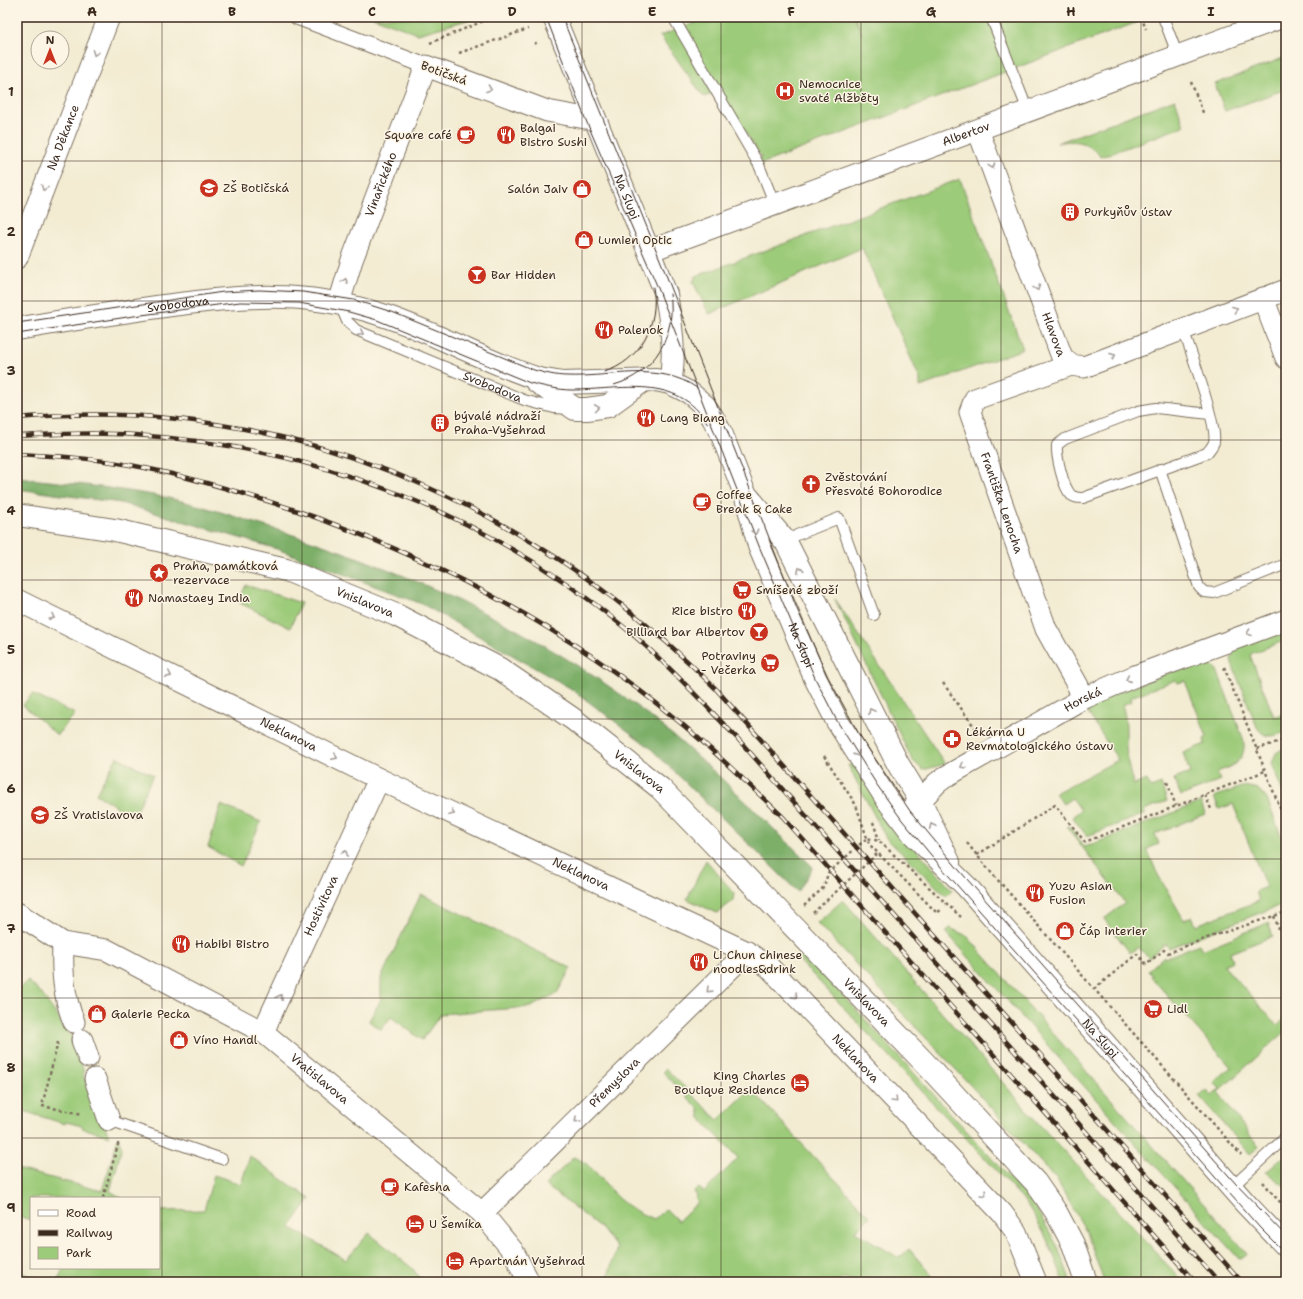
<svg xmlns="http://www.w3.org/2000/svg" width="1303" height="1299" font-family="'Shantell Sans',sans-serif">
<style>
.green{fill:#9ccb79;stroke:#6c7a4c}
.forest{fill:#7daf69;stroke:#5c6c44}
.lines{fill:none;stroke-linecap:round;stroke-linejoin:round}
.service-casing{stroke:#7b6e5d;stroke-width:12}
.pedestrian-casing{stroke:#7b6e5d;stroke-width:17}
.minor-casing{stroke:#7b6e5d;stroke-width:23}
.tertiary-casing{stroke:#7b6e5d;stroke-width:24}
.secondary-casing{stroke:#7b6e5d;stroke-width:24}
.path{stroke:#7b6e5d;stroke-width:2.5;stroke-dasharray:3 3;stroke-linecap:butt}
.service{stroke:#fff;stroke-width:10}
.pedestrian{stroke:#fff;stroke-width:15}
.minor{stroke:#fff;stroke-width:21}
.tertiary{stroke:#fff;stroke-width:22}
.secondary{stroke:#fff;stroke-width:22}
.tram{stroke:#3b2a1e;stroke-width:1}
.rail-casing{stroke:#3b2a1e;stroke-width:4.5}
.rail{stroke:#fcf5e5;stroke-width:3;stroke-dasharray:9;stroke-linecap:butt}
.oneway{stroke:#a79f9a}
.grid{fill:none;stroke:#3b2a1e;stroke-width:1;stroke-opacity:0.55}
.labels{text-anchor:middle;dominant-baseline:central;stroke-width:3;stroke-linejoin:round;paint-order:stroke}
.street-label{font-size:12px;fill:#3b2a1e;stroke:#fcf5e5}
.poi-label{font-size:12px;fill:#3b2a1e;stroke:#fcf5e5;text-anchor:start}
.neatline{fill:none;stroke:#3b2a1e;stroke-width:1.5}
.grid-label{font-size:13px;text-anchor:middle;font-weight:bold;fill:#3b2a1e}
</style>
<rect width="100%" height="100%" fill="#fcf5e5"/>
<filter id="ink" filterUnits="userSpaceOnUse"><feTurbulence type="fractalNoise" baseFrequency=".025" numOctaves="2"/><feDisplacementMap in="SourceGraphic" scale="8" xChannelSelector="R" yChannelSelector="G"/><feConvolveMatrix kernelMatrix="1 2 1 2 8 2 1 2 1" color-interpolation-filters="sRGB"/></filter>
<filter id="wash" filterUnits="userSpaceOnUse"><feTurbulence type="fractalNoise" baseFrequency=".012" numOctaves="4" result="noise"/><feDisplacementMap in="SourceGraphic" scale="16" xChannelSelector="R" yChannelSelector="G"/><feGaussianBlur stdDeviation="0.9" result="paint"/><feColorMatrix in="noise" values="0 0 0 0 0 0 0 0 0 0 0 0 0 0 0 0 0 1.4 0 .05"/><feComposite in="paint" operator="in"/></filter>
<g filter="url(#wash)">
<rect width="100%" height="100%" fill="#f3ecd3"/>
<path class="green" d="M373 17H478L418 34Z
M693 17H854L862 35 855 17H1151L753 167 751 162 762 158 719 92 704 97 660 36 695 23Z
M1286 57V89L1225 111 1215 84Z
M1175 99 1184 126 1101 157C1088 142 1076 139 1057 143Z
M960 179 1023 349 920 387V379L862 248 709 314 693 282 696 276Z
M246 585 301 603 290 628 238 602Z
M835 599 945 764 923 770 912 760Z
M1286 629V640L1253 653 1250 655 1274 717 1282 714 1286 724V732C1274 736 1265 740 1257 727L1232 664 1231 659 1235 649Z
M1202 660 1213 666 1217 670 1243 738C1248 759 1234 766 1217 772L1221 780 1181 796 1174 779 1190 773 1183 753 1205 744 1204 739 1207 737 1185 681 1177 683 1175 680 1131 697 1132 701 1122 705C1127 719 1126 731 1126 746 1127 760 1129 772 1134 785L1147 780 1151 788 1161 784 1167 801 1144 810 1145 814 1087 836 1072 817 1081 810 1072 798 1063 804 1055 793 1118 760 1085 708 1111 695Z
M32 694 75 714 57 735 23 705Z
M1286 747V802L1272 763 1276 753Z
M117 757 153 775 134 817 96 794Z
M855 764 899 829 952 890 946 896 886 838 848 765Z
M1244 786 1258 789 1267 799 1286 849V903L1169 948 1165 944 1149 958 1138 947 1130 953 1104 919 1125 903 1067 827 1069 826 1085 847 1201 802 1205 814 1155 834 1159 844 1147 849 1157 873 1184 920 1192 916 1196 925 1259 901 1256 891 1266 887 1233 804 1219 809 1214 797Z
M221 805 261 822 241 866 208 847Z
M706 860 734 893 733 901 717 913 687 899Z
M421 894 571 968 557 993 531 1007 441 1014 422 1040 391 1017 381 1030 369 1021 381 999V978Z
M843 900 1039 1124 1183 1282H1104L1086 1231 1056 1179 961 1075 817 923Z
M1268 923 1273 936 1230 953 1233 961 1223 965 1277 1025 1286 1018V1031L1218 1092 1259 1147 1250 1154 1199 1096 1206 1090 1212 1096 1220 1089 1214 1082 1231 1067 1151 977 1152 975 1148 971 1164 956 1165 958 1199 944 1202 950Z
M950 928 967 936 1247 1253 1239 1259 946 932Z
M803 951 1035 1206 1058 1247 1071 1282H1064C1053 1252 1042 1224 1022 1198L798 959Z
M28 981 41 993 70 1034 84 1072 83 1075 109 1136 82 1128V1126L66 1122 65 1124 17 1109V991Z
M666 1069 718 1120 751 1089 870 1217 855 1231 899 1258 909 1249 934 1278 927 1282H855L845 1278 838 1282H606L617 1248 601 1228 545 1185 574 1157C593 1164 605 1185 619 1199 629 1208 641 1214 654 1219L666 1209 678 1221 698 1202 695 1199 697 1196 694 1192 699 1188 704 1192 738 1158 700 1118 698 1108 663 1072Z
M118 1138 122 1147 110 1191 122 1198H31V1220L17 1216V1169L102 1191Z
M1286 1155V1187L1266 1172Z
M250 1156 310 1199 290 1227 346 1260 369 1233 413 1269 422 1282H58L63 1268H159V1211L204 1210 214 1175 241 1184Z
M17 1272 52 1282H17Z"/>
<path class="forest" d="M17 478C62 482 108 487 153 495 188 501 224 513 258 524 388 563 516 619 627 699 694 748 753 809 813 867L798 892 648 746 570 688 422 604 277 549 121 503 17 489Z"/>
</g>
<g filter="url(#ink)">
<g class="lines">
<g class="service-casing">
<g id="service">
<path d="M673 17 759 165 775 205"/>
<path d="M991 17 1028 111"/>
<path d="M1163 17 1178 56"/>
<path id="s1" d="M340 305 347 321 356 330 524 400 554 408 568 409"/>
<path d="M1183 329C1190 349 1218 426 1214 442 1213 446 1209 450 1207 453L1083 498C1078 498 1075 498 1071 495 1063 487 1056 456 1057 445L1065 439 1138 411 1156 408 1210 414"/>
<path d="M1160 469 1199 587 1204 592 1214 593 1286 564"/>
<path d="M786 542 797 535 839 518 874 615"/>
<path d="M109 1120 222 1159"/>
<path d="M1232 1187 1286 1137"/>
</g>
</g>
<g class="pedestrian-casing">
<path id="pedestrian" d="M297 17 426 66"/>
</g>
<g class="minor-casing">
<g id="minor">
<path id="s2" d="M978 130 1062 357 1071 365 1084 367 1286 290"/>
<path id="s3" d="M649 251 1283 17"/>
<path id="s4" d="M17 258 109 17"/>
<path d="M1263 298 1286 358"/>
<path id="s5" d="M339 303 352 260 426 66 547 111 585 118 593 116"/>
<path id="s6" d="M1071 365 975 399 970 412 1046 629 1078 686 1082 699"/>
<path id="s7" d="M17 600 379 779 747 952 769 967 1002 1213 1016 1232 1036 1282"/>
<path id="s8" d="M902 820 937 783 945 777 1082 699 1135 676 1286 620"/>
<path id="s9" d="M17 913 63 943 107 950 263 1032 482 1213 513 1251 529 1282"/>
<path d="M63 943C62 970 63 996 74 1022"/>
<path id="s10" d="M263 1032 379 779"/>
<path d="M82 1040 88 1057"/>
<path d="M95 1079 109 1120"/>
<path id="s11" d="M482 1213 747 952"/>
</g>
</g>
<g class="tertiary-casing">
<g id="tertiary">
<path id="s12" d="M554 17 666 294C671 324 676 353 670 383"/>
<path id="s13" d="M17 515 115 530 286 570 396 615 500 669 573 719 660 788 924 1062 1036 1183 1056 1212 1073 1244 1086 1282"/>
</g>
</g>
<g class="secondary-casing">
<g id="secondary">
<path id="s14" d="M17 329C66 320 115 313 164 306 243 296 301 289 379 314 434 331 484 362 539 379L563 383 656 380 670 383 690 393 705 406 713 418 722 435 745 494 759 546 815 678 837 721 888 801 914 835 967 887 1246 1204 1286 1246"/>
<path d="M536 381 575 409H587L608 406 644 380"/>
<path d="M748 497 786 542 898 764 920 800 949 862"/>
</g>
</g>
<path class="path" d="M1141 17 1146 29
M430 43 493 17
M534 44 538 42
M459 53 528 29
M1191 82 1204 115
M1224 667 1286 823
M943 683 978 732
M1257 749 1286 739
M824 756 856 805 869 844 937 913 942 909
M1167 782 1176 806
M1205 795 1211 809
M873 822 879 840
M967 843 989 870 1241 1155
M977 855 1055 805 1085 842 1265 771
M804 906 824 887 828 873 867 838 879 841 961 917
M813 913 878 853
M1274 916 1279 929
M1094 989 1137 954 1146 964 1164 950 1168 953 1204 939 1286 912
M58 1042 42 1106 83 1114
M1263 1182 1278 1200 1286 1207
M103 1198 119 1141"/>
<use href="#service" class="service"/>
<use href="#pedestrian" class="pedestrian"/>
<use href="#minor" class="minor"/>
<use href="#tertiary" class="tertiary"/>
<use href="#secondary" class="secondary"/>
<g class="tram">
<path id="s15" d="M546 17 585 118 658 288 759 546 815 678 837 721 877 785 902 820 941 867 1260 1228 1286 1254"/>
<path d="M562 17 663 267 797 609 828 677 860 736 910 811 959 870 1236 1184 1286 1236"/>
<path d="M17 323 223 292 259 290 303 292 354 300 392 312 534 370C545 373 556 376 567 376 611 378 658 361 697 388"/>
<path d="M17 334 134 316 240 302 299 303 349 312 377 320 530 383C543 386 558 390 572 390 621 390 677 373 708 424"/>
<path d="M604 372C640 362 660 323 653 287"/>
<path d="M614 385C654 374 677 335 670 294"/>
</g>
<g class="rail-casing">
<path id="rail" d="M17 418C282 393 531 502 716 689L1242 1282
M17 436C56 434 96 432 135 435 313 446 487 513 625 628 666 662 701 701 738 739L1219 1282
M17 454C55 456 93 458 130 465 184 475 237 491 289 508 430 556 562 625 677 720 714 750 748 784 783 817L1195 1282"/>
</g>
<use href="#rail" class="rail"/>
</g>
<defs><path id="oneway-chevron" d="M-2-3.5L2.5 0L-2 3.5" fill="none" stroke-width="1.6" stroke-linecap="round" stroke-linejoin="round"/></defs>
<g class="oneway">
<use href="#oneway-chevron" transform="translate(95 53) rotate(111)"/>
<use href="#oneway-chevron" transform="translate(489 89) rotate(20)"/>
<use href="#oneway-chevron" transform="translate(992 166) rotate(70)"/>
<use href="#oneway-chevron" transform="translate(44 188) rotate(111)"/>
<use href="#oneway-chevron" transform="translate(345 281) rotate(-74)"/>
<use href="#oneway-chevron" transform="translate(1037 288) rotate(70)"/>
<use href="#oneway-chevron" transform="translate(1235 309) rotate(-21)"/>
<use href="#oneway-chevron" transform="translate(361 333) rotate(25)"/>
<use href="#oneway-chevron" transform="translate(1113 356) rotate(-21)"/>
<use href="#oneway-chevron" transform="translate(597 408) rotate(-8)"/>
<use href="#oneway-chevron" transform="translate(755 532) rotate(75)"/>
<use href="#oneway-chevron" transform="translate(800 570) rotate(-117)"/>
<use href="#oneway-chevron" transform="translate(52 617) rotate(26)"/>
<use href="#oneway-chevron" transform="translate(1249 633) rotate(160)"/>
<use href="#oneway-chevron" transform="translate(169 675) rotate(26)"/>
<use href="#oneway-chevron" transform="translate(1128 679) rotate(156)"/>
<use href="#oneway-chevron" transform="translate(871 711) rotate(-117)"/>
<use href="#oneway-chevron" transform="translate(857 754) rotate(58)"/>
<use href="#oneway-chevron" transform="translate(335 757) rotate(26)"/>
<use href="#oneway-chevron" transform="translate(963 766) rotate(150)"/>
<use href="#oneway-chevron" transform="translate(452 813) rotate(25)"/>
<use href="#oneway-chevron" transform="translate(932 826) rotate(-115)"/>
<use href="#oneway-chevron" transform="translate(345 853) rotate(-65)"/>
<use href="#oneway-chevron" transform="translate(709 990) rotate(136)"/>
<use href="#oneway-chevron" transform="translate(795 996) rotate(46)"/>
<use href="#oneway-chevron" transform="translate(280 997) rotate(-65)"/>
<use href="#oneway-chevron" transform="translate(895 1100) rotate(46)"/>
<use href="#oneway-chevron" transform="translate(577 1120) rotate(136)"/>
<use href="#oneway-chevron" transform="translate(984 1194) rotate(46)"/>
</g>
</g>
<path class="grid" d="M162 17V1282M302 17V1282M442 17V1282M582 17V1282M721 17V1282M861 17V1282M1001 17V1282M1141 17V1282M17 161H1286M17 301H1286M17 440H1286M17 580H1286M17 719H1286M17 859H1286M17 998H1286M17 1138H1286"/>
<defs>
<g id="hospital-disc" transform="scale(1)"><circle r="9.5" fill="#c8321e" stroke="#fcf5e5"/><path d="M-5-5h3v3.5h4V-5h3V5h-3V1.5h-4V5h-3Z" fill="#fff"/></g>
<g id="cafe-disc" transform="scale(1)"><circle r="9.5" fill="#c8321e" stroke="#fcf5e5"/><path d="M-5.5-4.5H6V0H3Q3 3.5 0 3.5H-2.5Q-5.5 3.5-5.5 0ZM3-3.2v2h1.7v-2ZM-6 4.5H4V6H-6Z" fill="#fff"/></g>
<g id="restaurant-disc" transform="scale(1)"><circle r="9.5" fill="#c8321e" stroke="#fcf5e5"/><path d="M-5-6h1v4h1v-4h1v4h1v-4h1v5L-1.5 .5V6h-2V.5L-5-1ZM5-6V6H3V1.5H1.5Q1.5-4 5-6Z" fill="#fff"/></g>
<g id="school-disc" transform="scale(1)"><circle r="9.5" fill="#c8321e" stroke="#fcf5e5"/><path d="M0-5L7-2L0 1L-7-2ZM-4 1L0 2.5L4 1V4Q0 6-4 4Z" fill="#fff"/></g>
<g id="shop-disc" transform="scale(1)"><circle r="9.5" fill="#c8321e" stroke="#fcf5e5"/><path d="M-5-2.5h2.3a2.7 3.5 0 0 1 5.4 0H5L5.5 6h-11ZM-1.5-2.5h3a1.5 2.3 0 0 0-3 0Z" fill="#fff"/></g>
<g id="building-disc" transform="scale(1)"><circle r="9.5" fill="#c8321e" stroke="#fcf5e5"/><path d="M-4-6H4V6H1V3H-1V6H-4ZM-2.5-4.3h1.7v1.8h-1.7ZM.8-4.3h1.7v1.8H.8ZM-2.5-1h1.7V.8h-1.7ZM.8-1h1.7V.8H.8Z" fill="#fff"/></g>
<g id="bar-disc" transform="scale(1)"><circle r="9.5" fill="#c8321e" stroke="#fcf5e5"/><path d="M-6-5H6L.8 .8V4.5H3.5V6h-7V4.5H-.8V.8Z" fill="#fff"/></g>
<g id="church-disc" transform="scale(1)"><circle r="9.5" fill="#c8321e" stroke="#fcf5e5"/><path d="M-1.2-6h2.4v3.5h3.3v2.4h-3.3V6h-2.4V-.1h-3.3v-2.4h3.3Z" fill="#fff"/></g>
<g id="sight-disc" transform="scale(1)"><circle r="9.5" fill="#c8321e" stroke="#fcf5e5"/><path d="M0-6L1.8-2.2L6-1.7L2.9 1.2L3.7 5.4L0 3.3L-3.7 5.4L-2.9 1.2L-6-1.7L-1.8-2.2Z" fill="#fff"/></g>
<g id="supermarket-disc" transform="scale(1)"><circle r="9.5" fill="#c8321e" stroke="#fcf5e5"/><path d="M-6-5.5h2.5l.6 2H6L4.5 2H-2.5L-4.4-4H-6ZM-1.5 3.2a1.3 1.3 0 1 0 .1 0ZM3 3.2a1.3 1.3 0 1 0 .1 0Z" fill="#fff"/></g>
<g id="pharmacy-disc" transform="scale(1)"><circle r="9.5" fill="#c8321e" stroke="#fcf5e5"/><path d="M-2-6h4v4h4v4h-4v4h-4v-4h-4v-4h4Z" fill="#fff"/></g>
<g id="hotel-disc" transform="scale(1)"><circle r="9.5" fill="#c8321e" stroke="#fcf5e5"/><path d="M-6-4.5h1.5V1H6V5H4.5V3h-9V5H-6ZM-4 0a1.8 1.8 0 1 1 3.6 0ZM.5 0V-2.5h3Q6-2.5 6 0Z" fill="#fff"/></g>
</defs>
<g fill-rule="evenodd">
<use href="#hospital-disc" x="785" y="91"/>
<use href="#cafe-disc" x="466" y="135"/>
<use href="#restaurant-disc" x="506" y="135"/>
<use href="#school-disc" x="209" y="188"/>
<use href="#shop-disc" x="582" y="189"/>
<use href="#building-disc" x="1070" y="212"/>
<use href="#shop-disc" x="584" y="240"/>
<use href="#bar-disc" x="477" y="275"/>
<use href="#restaurant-disc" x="604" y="330"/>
<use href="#restaurant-disc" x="646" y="418"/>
<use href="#building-disc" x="440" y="423"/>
<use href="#church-disc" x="811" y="484"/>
<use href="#cafe-disc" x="702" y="502"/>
<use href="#sight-disc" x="159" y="573"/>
<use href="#supermarket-disc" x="742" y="590"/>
<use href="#restaurant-disc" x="134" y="598"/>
<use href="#restaurant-disc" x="747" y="611"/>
<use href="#bar-disc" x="759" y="632"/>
<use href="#supermarket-disc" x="770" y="663"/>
<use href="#pharmacy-disc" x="952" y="739"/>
<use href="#school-disc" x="40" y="815"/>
<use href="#restaurant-disc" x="1035" y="893"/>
<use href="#shop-disc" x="1065" y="931"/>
<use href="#restaurant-disc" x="181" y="944"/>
<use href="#restaurant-disc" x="699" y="962"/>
<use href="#supermarket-disc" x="1153" y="1009"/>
<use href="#shop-disc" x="97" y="1014"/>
<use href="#shop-disc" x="179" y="1040"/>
<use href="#hotel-disc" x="800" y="1083"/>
<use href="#cafe-disc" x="390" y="1187"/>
<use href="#hotel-disc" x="415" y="1224"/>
<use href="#hotel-disc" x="455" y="1261"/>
</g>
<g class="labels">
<g class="street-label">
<text transform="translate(444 73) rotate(20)">Botičská</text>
<text stroke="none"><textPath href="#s3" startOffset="338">Albertov</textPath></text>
<text stroke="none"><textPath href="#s4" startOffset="129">Na Děkance</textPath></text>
<text stroke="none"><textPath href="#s5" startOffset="126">Vinařického</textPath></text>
<text stroke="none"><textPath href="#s12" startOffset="194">Na Slupi</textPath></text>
<text stroke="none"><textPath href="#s14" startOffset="163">Svobodova</textPath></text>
<text stroke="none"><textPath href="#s2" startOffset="218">Hlavova</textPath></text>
<text stroke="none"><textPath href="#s1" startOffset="178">Svobodova</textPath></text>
<text stroke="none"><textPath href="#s6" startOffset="212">Františka Lenocha</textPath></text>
<text stroke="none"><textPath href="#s13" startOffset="360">Vnislavova</textPath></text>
<text stroke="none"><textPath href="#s15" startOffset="678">Na Slupi</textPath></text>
<text stroke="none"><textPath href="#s8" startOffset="219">Horská</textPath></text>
<text stroke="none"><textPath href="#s7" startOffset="303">Neklanova</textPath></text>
<text stroke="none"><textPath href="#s13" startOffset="684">Vnislavova</textPath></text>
<text stroke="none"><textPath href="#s7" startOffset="627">Neklanova</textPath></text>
<text stroke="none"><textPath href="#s10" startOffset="139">Hostivítova</textPath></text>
<text stroke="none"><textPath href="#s13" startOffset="1008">Vnislavova</textPath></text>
<text stroke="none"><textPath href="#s14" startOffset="1469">Na Slupi</textPath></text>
<text stroke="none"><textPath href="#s7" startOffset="963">Neklanova</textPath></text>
<text stroke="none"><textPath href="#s9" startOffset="349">Vratislavova</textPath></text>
<text stroke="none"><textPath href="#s11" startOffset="186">Přemyslova</textPath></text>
</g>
<g class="poi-label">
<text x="799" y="84">Nemocnice<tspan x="799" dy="14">svaté Alžběty</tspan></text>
<text x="520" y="128">Balgai<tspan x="520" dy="14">Bistro Sushi</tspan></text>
<text x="452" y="135" text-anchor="end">Square café</text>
<text x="223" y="188">ZŠ Botičská</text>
<text x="568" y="189" text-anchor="end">Salón Jaiv</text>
<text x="1084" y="212">Purkyňův ústav</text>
<text x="598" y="240">Lumien Optic</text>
<text x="491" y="275">Bar Hidden</text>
<text x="618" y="330">Palenok</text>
<text x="454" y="416">bývalé nádraží<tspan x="454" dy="14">Praha-Vyšehrad</tspan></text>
<text x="660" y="418">Lang Biang</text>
<text x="825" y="477">Zvěstování<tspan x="825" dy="14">Přesvaté Bohorodice</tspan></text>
<text x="716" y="495">Coffee<tspan x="716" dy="14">Break &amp; Cake</tspan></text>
<text x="173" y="566">Praha, památková<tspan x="173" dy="14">rezervace</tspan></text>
<text x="756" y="590">Smíšené zboží</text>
<text x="148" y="598">Namastaey India</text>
<text x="733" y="611" text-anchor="end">Rice bistro</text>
<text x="745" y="632" text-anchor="end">Billiard bar Albertov</text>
<text x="756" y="656" text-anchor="end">Potraviny<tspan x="756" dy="14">- Večerka</tspan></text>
<text x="966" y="732">Lékárna U<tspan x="966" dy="14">Revmatologického ústavu</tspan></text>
<text x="54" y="815">ZŠ Vratislavova</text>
<text x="1049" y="886">Yuzu Asian<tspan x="1049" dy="14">Fusion</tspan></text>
<text x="1079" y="931">Čáp interier</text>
<text x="195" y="944">Habibi Bistro</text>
<text x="713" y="955">Li Chun chinese<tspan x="713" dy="14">noodles&amp;drink</tspan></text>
<text x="1167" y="1009">Lidl</text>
<text x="111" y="1014">Galerie Pecka</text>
<text x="193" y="1040">Víno Handl</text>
<text x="786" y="1076" text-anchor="end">King Charles<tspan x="786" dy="14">Boutique Residence</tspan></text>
<text x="404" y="1187">Kafesha</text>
<text x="429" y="1224">U Šemíka</text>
<text x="469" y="1261">Apartmán Vyšehrad</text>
</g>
</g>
<rect width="1303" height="1299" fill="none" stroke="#fcf5e5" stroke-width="44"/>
<rect x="30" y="1197" width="130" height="72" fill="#fcf5e5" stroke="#afa495"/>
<rect x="38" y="1210" width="20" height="6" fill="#ffffff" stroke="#afa495"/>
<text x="66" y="1217" font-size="12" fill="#3b2a1e">Road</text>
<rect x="38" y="1230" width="20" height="6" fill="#3b2a1e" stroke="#afa495"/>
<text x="66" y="1237" font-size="12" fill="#3b2a1e">Railway</text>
<rect x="38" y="1247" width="20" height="12" fill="#9ccb79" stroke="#afa495"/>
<text x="66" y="1257" font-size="12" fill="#3b2a1e">Park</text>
<g transform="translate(50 50)"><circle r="19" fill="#fcf5e5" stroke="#afa495"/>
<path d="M0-3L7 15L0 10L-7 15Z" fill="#c8321e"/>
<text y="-6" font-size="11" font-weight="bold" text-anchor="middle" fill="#3b2a1e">N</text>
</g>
<rect x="22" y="22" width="1259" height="1255" class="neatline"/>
<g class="grid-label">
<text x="92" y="16">A</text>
<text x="232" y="16">B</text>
<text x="372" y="16">C</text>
<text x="512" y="16">D</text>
<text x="652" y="16">E</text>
<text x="791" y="16">F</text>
<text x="931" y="16">G</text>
<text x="1071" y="16">H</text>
<text x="1211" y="16">I</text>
<text x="11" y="96">1</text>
<text x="11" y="236">2</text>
<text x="11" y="375">3</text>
<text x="11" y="515">4</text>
<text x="11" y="654">5</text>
<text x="11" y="793">6</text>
<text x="11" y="933">7</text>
<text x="11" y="1072">8</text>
<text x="11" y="1212">9</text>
</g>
</svg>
